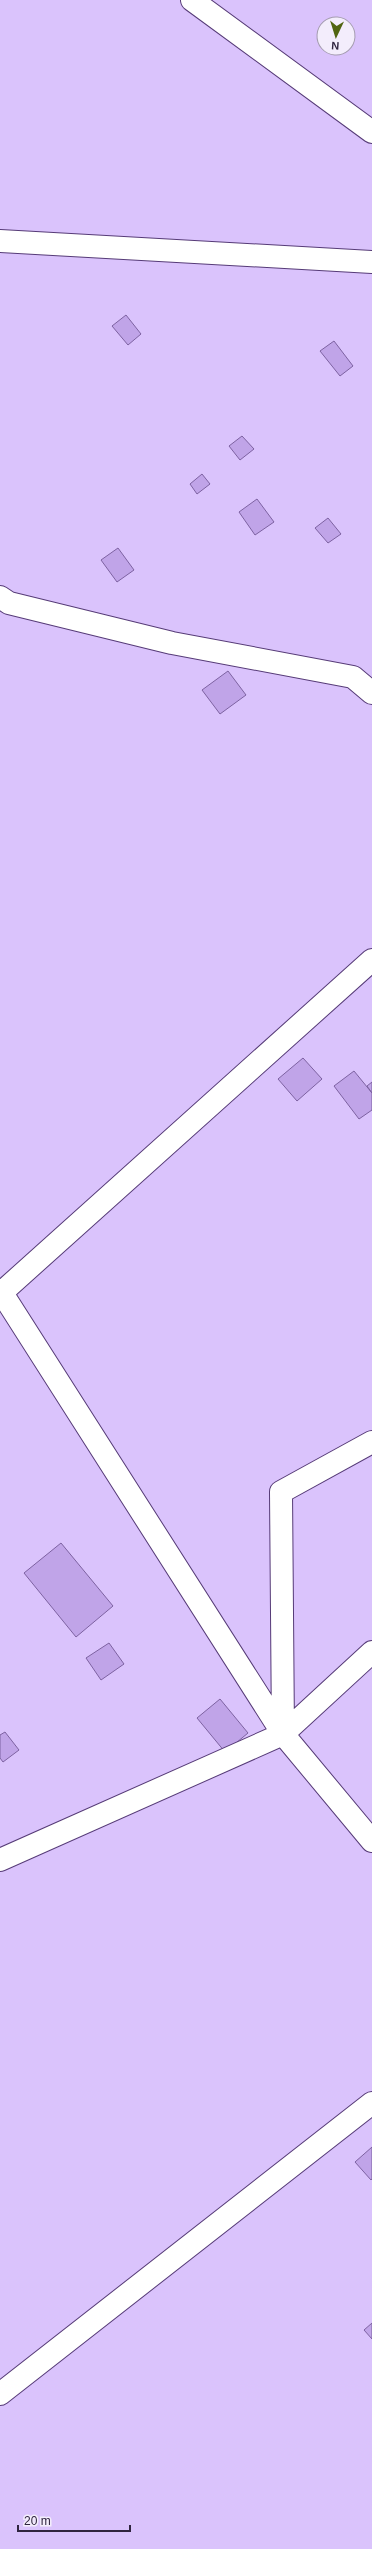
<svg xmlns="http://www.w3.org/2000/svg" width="372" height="2549" font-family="Helvetica,sans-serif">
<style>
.building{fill:#c0a4e8;stroke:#7d62a1}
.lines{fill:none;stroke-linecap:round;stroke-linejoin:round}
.minor-casing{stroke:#563b77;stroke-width:24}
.minor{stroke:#fff;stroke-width:22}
</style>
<rect width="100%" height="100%" fill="#dac3fc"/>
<path class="building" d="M126 315 141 334 128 345 112 326Z
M334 341 353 366 340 376 320 351Z
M242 436 254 449 240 460 229 446Z
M202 474 210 484 197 494 190 484Z
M257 499 274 522 255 535 239 512Z
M328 518 341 534 328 543 315 528Z
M118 548 134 570 117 582 101 560Z
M228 671 246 695 220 714 202 690Z
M303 1058 322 1079 297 1101 278 1079Z
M354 1071 372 1093V1110L359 1119 334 1086Z
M372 1082V1093L367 1086Z
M61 1543 113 1606 76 1637 24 1573Z
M109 1643 124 1664 101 1680 86 1658Z
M220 1699 248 1733 225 1752 197 1718Z
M5 1732 19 1750 3 1762 0 1758V1735Z
M372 2147V2179L371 2180 355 2162Z
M372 2323V2339L364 2330Z"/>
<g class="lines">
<g class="minor-casing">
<path id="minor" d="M192 0 372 132
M0 241 372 262
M0 597 9 603 172 643 353 677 372 693
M0 1290 283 1734
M0 1294 372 960
M372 1442 281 1492 283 1734 372 1841
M0 1860 283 1734 372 1652
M0 2394 372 2103"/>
</g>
<use href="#minor" class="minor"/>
</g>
<g transform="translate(336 36) rotate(184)"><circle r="19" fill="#f3edfc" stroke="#a59db0"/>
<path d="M0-3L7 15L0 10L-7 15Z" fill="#516511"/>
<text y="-6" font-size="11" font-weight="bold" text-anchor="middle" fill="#2f243f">N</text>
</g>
<path d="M18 2525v6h112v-6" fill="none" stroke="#2f243f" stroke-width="2"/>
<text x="24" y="2525" font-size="12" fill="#2f243f" stroke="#f3edfc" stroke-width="3" paint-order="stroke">20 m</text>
</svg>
